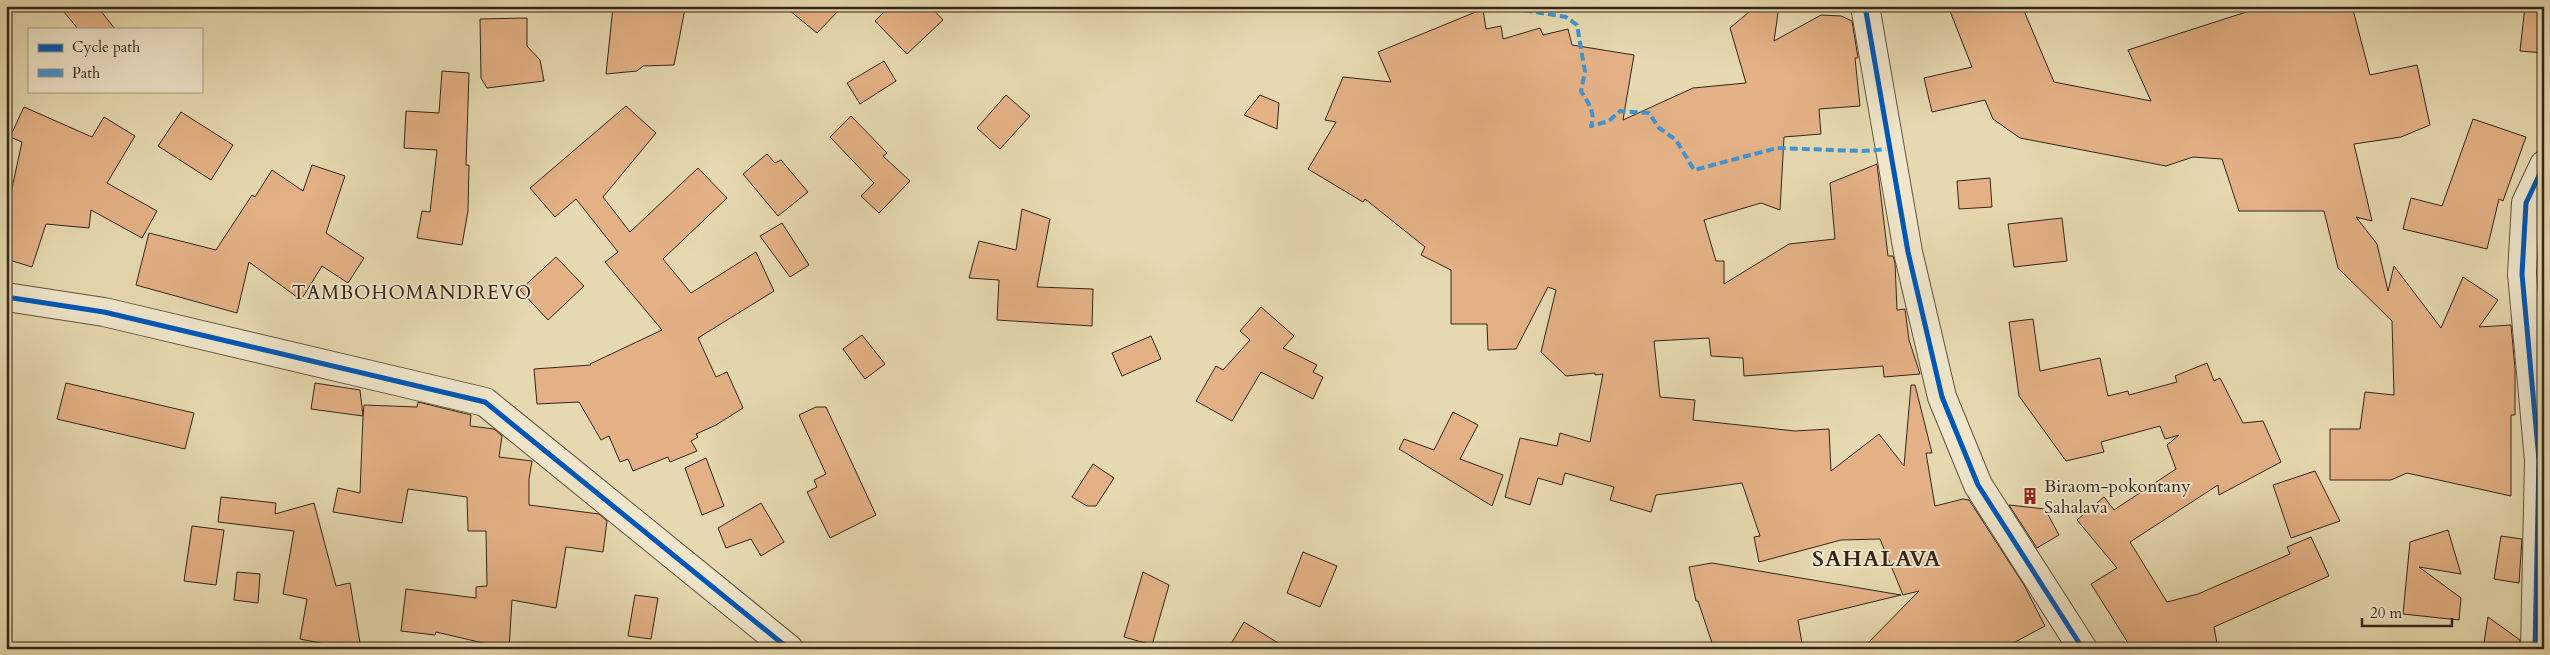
<svg xmlns="http://www.w3.org/2000/svg" width="2550" height="655" font-family="Cardo,serif">
<style>
.building{fill:#e3b185;stroke:#34251a}
.lines{fill:none;stroke-linecap:round;stroke-linejoin:round}
.street-casing{stroke:#60523f;stroke-width:30}
.street{stroke:#efe6cb;stroke-width:28}
.quiet{stroke:#3d95d4;stroke-width:4;stroke-dasharray:8 4;stroke-linecap:butt}
.cycleway-casing{stroke:#efe6cb;stroke-width:8}
.cycleway{stroke:#0057b8;stroke-width:5}
.labels{text-anchor:middle;dominant-baseline:central;stroke-width:4;stroke-linejoin:round;paint-order:stroke}
.poi-label{font-size:18px;fill:#34251a;stroke:#efe6cb;text-anchor:start}
.neighbourhood-label{font-size:19px;letter-spacing:1px;fill:#34251a;stroke:#efe6cb}
.district-label{font-size:22px;font-weight:bold;letter-spacing:1px;fill:#34251a;stroke:#efe6cb}
</style>
<rect width="100%" height="100%" fill="#e6d9af"/>
<filter id="stains"><feTurbulence type="fractalNoise" baseFrequency=".004" numOctaves="4"/><feColorMatrix values="0 0 0 0 .2 0 0 0 0 .09 0 0 0 0 .02 0 0 0 .5 -.17"/></filter>
<radialGradient id="worn" r=".72"><stop offset=".6" stop-color="#630" stop-opacity="0"/><stop offset="1" stop-color="#630" stop-opacity=".3"/></radialGradient>
<path class="building" d="M59 6H97L115 29H78Z
M632 6H673L685 9 674 65 643 66 637 71 606 74 613 7 630 11Z
M784 6H843L817 33Z
M890 6H930L943 20 907 54 875 21Z
M1756 6H1779L1774 41 1821 15 1841 16 1852 21 1858 58H1855L1860 106 1819 109 1821 134 1784 137 1780 210 1761 203 1704 220 1716 261H1724V284L1789 244 1835 239 1830 183 1877 164 1888 256H1893L1895 263 1897 310 1905 309 1909 340 1920 374 1884 377 1883 366 1744 376 1743 358 1711 356 1709 338 1654 341 1660 397 1695 400 1693 420 1795 431 1829 429 1831 471 1879 434 1904 466 1911 385H1915L1932 453H1926L1935 506 1963 499 1969 500 2024 585 2045 626 2002 649H1862L1919 591 1903 595 1880 539 1841 540 1759 562 1754 537 1760 536 1742 483 1656 495 1651 512 1610 500 1614 487 1565 473 1562 485 1538 478 1530 505 1505 497 1520 438 1557 446 1560 433 1590 442 1603 374 1595 375V373L1566 376 1541 352 1556 290 1548 287 1516 349 1488 350 1487 324H1451V270L1421 255 1425 247 1365 199 1363 202 1308 169 1336 122 1325 120 1343 77 1391 82 1378 52 1483 9 1486 29 1501 26 1503 39 1540 28 1543 35 1568 29 1572 45 1634 55 1623 120 1693 88 1746 83 1730 28Z
M1948 6H2022L2054 82 2151 101 2128 50 2265 6H2352L2370 75 2417 65 2430 125 2401 137 2354 144 2372 221 2356 217 2377 244 2388 291 2394 266 2441 328 2463 277 2498 300 2479 327 2511 325 2515 368V415H2511V496L2407 473 2391 480H2330V429H2360L2365 392 2394 395 2392 321 2338 268 2324 211H2239L2222 159 2193 157 2166 166 2020 138 1993 119 1985 100 1932 112 1924 78 1972 67Z
M2525 6H2544V53L2520 51Z
M527 18V46L540 60 544 81 487 88 481 78 480 19Z
M884 61 896 81 860 104 847 83Z
M442 71 469 73 466 165H469L468 211 462 245 417 238 422 211 430 212 437 150 404 148 406 111 439 113Z
M1006 95 1030 116 1000 149 977 128Z
M1260 95 1279 103 1277 129 1244 115Z
M626 106 656 133 603 197 630 232 698 168 727 198 663 259 691 293 756 252 774 291 698 338 716 377 727 372 743 408 716 425 696 434 698 437 691 441 697 451 670 462 668 457 633 471 628 459 620 462 609 436 601 440 579 402 537 404 534 369 591 365 590 364 662 330 605 262 618 252 576 199 555 217 530 188Z
M24 107 92 137 104 117 135 136 107 183 157 211 142 238 91 210 89 228 46 224 32 267 6 259V216L22 142 10 137Z
M181 112 233 145 211 180 158 146Z
M851 116 887 153 883 156 910 181 879 213 861 196 874 183 830 137Z
M2473 119 2526 137 2503 201 2499 199 2487 249 2403 229 2411 198 2442 206Z
M767 154 775 163 781 160 808 192 778 216 743 174Z
M312 165 345 176 326 233 364 258 348 283 322 266 301 300 249 262 237 313 136 285 149 233 216 250 252 195 255 197 272 170 303 191Z
M1990 178 1992 207 1959 209 1957 181Z
M1022 209 1050 219 1037 287 1093 289 1092 326 997 320 999 280 969 278 979 241 1016 250Z
M2062 218 2067 261 2014 267 2008 224Z
M782 223 809 265 790 277 760 236Z
M556 257 584 286 548 320 520 290Z
M1261 307 1294 336 1283 348 1317 365 1313 372 1323 377 1313 399 1261 372 1232 421 1196 401 1216 366 1223 370 1250 340 1240 331Z
M2033 319 2040 371 2100 358 2108 396 2128 391 2129 395 2177 382 2175 376 2207 363 2214 381 2220 378 2243 423 2263 421 2281 462 2219 495 2218 485 2130 542 2167 602 2198 594 2290 554 2287 547 2311 537 2329 576 2214 627 2218 649H2132L2091 584 2117 568 2077 520 2104 497 2114 510 2176 469 2167 445 2179 435 2165 439 2160 426 2101 442 2104 452 2066 461 2019 396 2009 322Z
M862 335 885 364 865 379 843 349Z
M1151 336 1161 359 1122 376 1112 353Z
M66 383 194 413 185 449 57 419Z
M315 383 360 390 363 416 364 405 417 407 418 402 471 415 470 426 494 429 502 436 499 457 532 461 529 479V505L599 514 607 521 603 552 566 547 556 608 512 600 509 649 436 632 435 635 401 631 406 589 476 598V587L487 586 486 531H468L467 497 408 489 402 523 333 512 338 488 360 493 363 416 311 409Z
M816 407H826L876 515 830 538 807 492 817 487 814 480 826 474 799 415Z
M1453 412 1478 425 1460 459 1503 475 1492 506 1399 449 1404 439 1434 450Z
M706 458 724 506 702 515 685 468Z
M1093 464 1114 478 1096 506H1087L1072 497Z
M2315 471 2340 521 2291 538 2273 485Z
M221 497 276 503 275 514 314 503 336 586 350 583 361 649H330L331 645 300 639 307 599 283 594 294 531 218 522Z
M761 503 784 542 761 556 751 539 726 548 718 528Z
M2009 505 2045 509 2059 535 2037 548Z
M192 526 224 530 216 585 184 581Z
M2448 530 2461 574 2419 567 2461 598 2459 620 2403 614 2410 542Z
M2501 536 2522 539 2519 583 2494 579Z
M1303 552 1337 566 1320 607 1287 593Z
M1712 563 1901 595 1798 620 1803 649H1714L1698 601H1696L1689 567Z
M237 572 260 574 258 603 234 600Z
M1143 572 1169 585 1152 645 1124 637Z
M635 595 658 598 651 639 628 636Z
M2488 617 2520 640 2519 649H2483Z
M1244 622 1288 649H1228Z"/>
<g class="lines">
<g class="street-casing">
<path id="street" d="M1865 6 1908 252 1942 397 1978 485 2083 649
M6 297 104 312 485 402 789 649
M2535 649 2539 460 2522 274 2526 203 2544 165"/>
</g>
<use href="#street" class="street"/>
<path class="quiet" d="M1514 6 1516 9 1566 17 1577 25 1585 72 1581 91C1588 103 1596 112 1591 126L1609 121 1620 111 1649 113 1659 128 1676 140 1694 170 1777 148 1862 151 1890 149"/>
<g class="cycleway-casing">
<path id="cycleway" d="M1865 6 1908 252 1942 397 1978 485 2083 649
M6 297 104 312 485 402 789 649
M2535 649 2539 460 2522 274 2526 203 2544 165"/>
</g>
<use href="#cycleway" class="cycleway"/>
</g>
<defs>
<g id="building-bare" transform="scale(1.35)"><path d="M-4-6H4V6H1V3H-1V6H-4ZM-2.5-4.3h1.7v1.8h-1.7ZM.8-4.3h1.7v1.8H.8ZM-2.5-1h1.7V.8h-1.7ZM.8-1h1.7V.8H.8Z" fill="#8f2418" stroke="#efe6cb" stroke-width="2.5" paint-order="stroke"/></g>
</defs>
<g fill-rule="evenodd">
<use href="#building-bare" x="2030" y="496"/>
</g>
<g class="labels">
<g class="poi-label">
<text x="2044" y="486">Biraom-pokontany<tspan x="2044" dy="21">Sahalava</tspan></text>
</g>
<g class="neighbourhood-label">
<text x="412" y="293">TAMBOHOMANDREVO</text>
</g>
<g class="district-label">
<text x="1877" y="559">SAHALAVA</text>
</g>
</g>
<rect width="2550" height="655" fill="none" stroke="#e6d9af" stroke-width="25"/>
<rect x="8" y="8" width="2535" height="640" fill="none" stroke="#34251a" stroke-width="2.5"/>
<rect x="12" y="12" width="2525" height="630" fill="none" stroke="#34251a"/>
<rect x="28" y="28" width="175" height="65" fill="#efe6cb" stroke="#a49984"/>
<rect x="38" y="44" width="25" height="8" fill="#0057b8" stroke="#a49984"/>
<text x="72" y="52" font-size="15" fill="#34251a">Cycle path</text>
<rect x="38" y="69" width="25" height="8" fill="#3d95d4" stroke="#a49984"/>
<text x="72" y="78" font-size="15" fill="#34251a">Path</text>
<path d="M2362 618v8h90v-8" fill="none" stroke="#34251a" stroke-width="2.5"/>
<text x="2370" y="618" font-size="15" fill="#34251a" stroke="#efe6cb" stroke-width="4" paint-order="stroke">20 m</text>
<rect width="100%" height="100%" filter="url(#stains)"/>
<rect width="100%" height="100%" fill="url(#worn)"/>
</svg>
